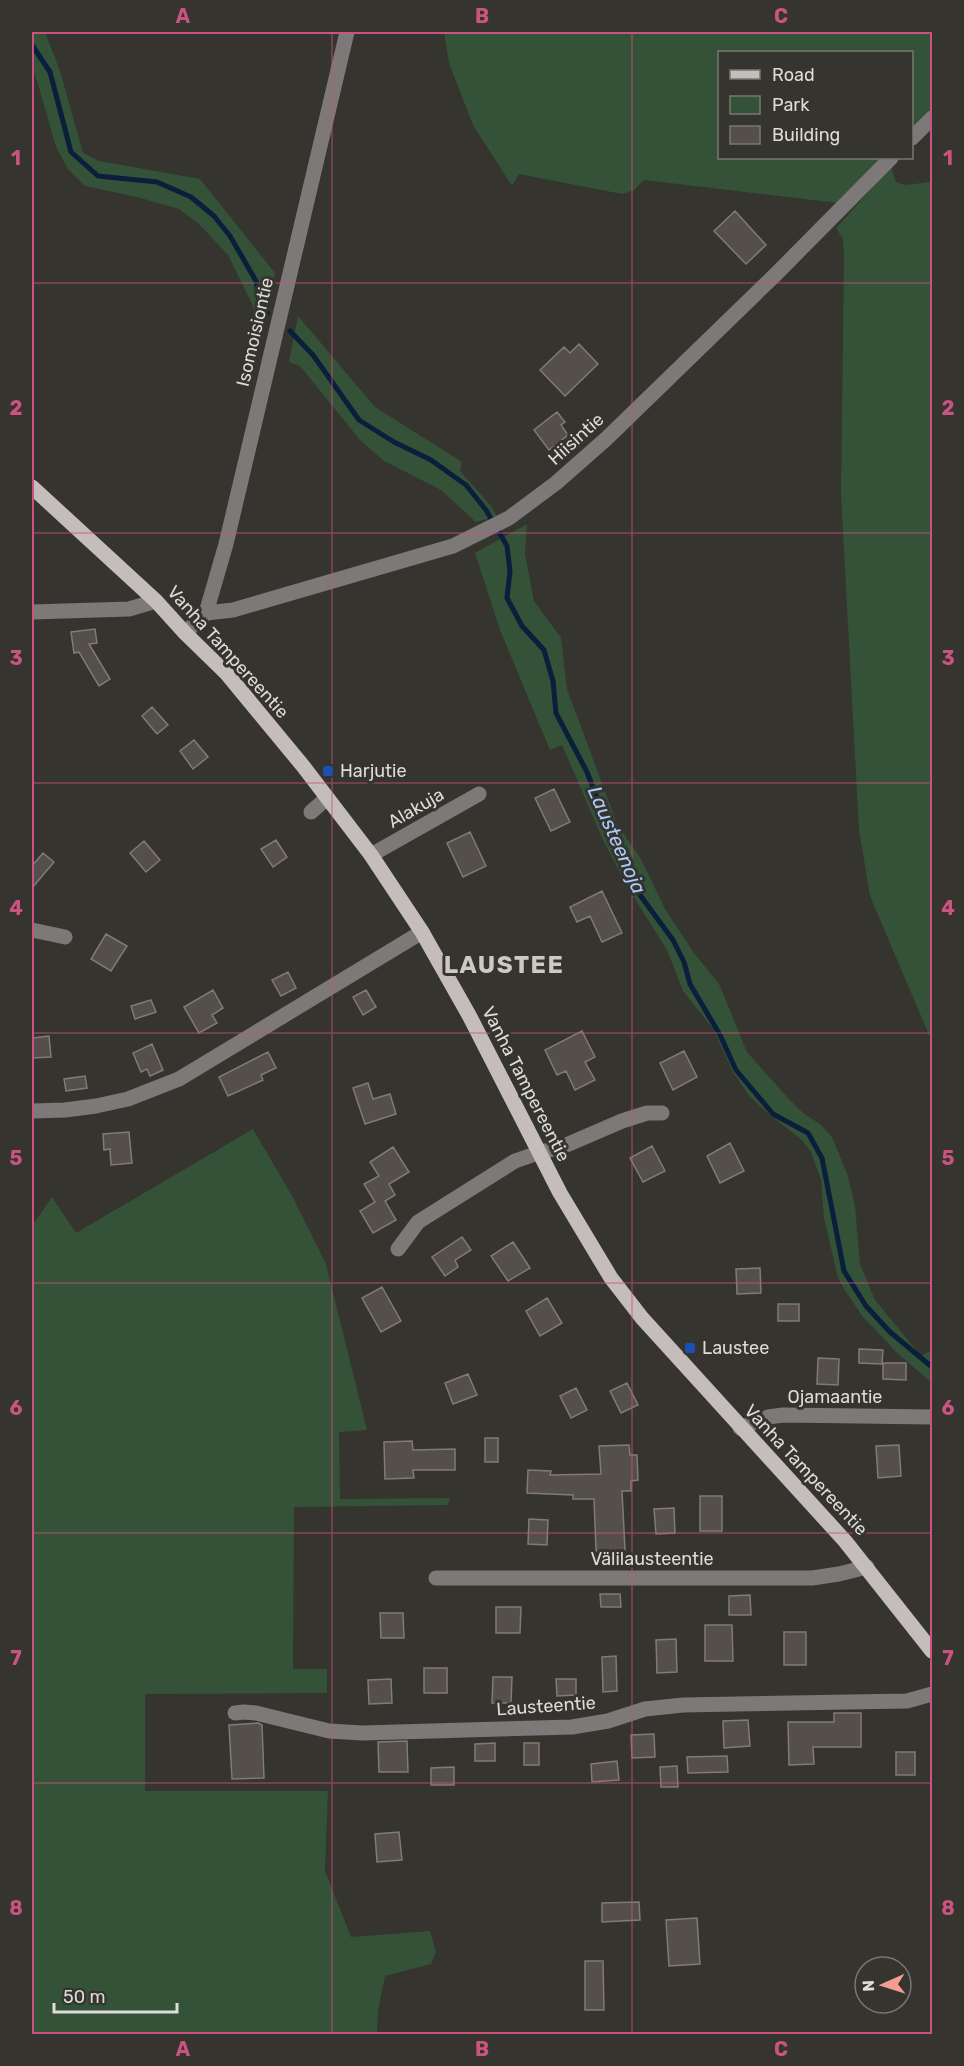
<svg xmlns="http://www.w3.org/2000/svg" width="964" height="2066" font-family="Rubik,sans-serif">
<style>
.green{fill:#345237}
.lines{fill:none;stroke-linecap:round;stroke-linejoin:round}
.stream{stroke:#091f3c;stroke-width:5}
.building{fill:#554f4b;stroke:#817a76;stroke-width:1.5}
.minor{stroke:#7c7978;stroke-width:15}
.major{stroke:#c5bdbc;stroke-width:15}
.grid{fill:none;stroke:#ca5381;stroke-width:1.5;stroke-opacity:0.55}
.transit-dot{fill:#1a4fb4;stroke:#35342e;stroke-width:2}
.labels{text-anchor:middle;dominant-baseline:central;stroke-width:6;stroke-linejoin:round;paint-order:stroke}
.street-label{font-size:18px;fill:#dddcd9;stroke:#35342e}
.poi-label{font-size:18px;fill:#dddcd9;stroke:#35342e;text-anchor:start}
.water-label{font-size:20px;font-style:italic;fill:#aacbf9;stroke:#35342e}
.district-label{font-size:24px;font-weight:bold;letter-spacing:1.5px;fill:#cccac3;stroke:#35342e}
.neatline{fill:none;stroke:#ca5381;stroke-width:2}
.grid-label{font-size:20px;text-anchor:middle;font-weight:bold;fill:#ca5381}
</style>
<rect width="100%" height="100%" fill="#35342e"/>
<path class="green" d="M32 32H45L60 71 83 153 99 161 200 179 275 273 262 331 252 304 228 255 199 224 179 209 137 197 85 186 68 169 56 147 38 84 32 67Z
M444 32H932V111L912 132V52H720V158H885L838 203 644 180 634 190 622 194 519 174 512 186 473 125 449 63Z
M891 167 896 182 905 185 932 182V1042L870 896 859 830 841 495 844 255 843 239 836 228Z
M298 316 375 407 462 462 460 471 491 506 497 516 476 522 441 490 384 461 360 440 300 366 289 362Z
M527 524 525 554 534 601 561 638 567 689 617 824 641 859 665 909 694 953 719 984 747 1052 787 1097 803 1113 820 1124 832 1137 848 1176 855 1206 860 1264 875 1300 921 1356 932 1350V1383L895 1351 873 1327 863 1317 844 1289 838 1278 824 1218 821 1180 811 1152 802 1140 770 1115 750 1097 733 1072 713 1029 683 991 667 950 628 888 604 842 562 745 550 750 500 630 475 553Z
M253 1129 291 1194 326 1264 367 1430 339 1432 340 1499 450 1498 448 1505 294 1507 293 1669H327V1693L145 1694V1791H328L325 1871 351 1937 430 1931 436 1952 431 1964 385 1976 378 2011 377 2034H32V1226L52 1197 76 1233Z"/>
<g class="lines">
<path class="stream" d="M32 45 50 72 71 152 98 176 157 182 191 197 214 216 230 236 256 281 259 300 267 313
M290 331 313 355 359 420 394 442 431 460 466 485 486 510 507 546 510 571 507 598 522 626 544 650 553 681 556 713 587 772 612 837 640 895 673 940 684 962 690 984 720 1035 736 1070 773 1114 808 1133 822 1158 844 1271 866 1306 890 1332 932 1367"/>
</g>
<path class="building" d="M735 211 766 245 746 264 714 231Z
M579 344 598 364 565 396 540 370 564 347 570 353Z
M557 412 565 422 561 425 568 435 549 450 534 430Z
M95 629 97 643 89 644 110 679 99 686 79 652 74 653 71 632Z
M152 707 168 725 157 734 142 716Z
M194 740 208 757 193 769 180 751Z
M554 789 570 822 551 831 535 798Z
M470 832 486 866 463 877 447 843Z
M276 840 287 857 273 867 261 849Z
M144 841 160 860 146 872 130 853Z
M43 853 54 862 32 888V866Z
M602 891 622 933 602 942 590 916 577 922 570 907Z
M106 934 127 946 111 971 91 959Z
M288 972 296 988 281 996 272 980Z
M213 990 223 1008 212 1015 217 1023 199 1033 184 1007Z
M366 990 376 1007 363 1015 353 997Z
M151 1000 156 1012 135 1019 131 1006Z
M582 1031 595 1057 585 1062 595 1080 575 1090 566 1071 557 1075 545 1050Z
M49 1036 51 1057 32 1058V1038Z
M152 1044 163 1070 150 1076 147 1069 141 1072 133 1053Z
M684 1051 697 1077 673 1090 660 1063Z
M268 1052 276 1068 261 1075 263 1080 228 1096 219 1077Z
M85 1076 87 1088 66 1091 64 1079Z
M368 1083 373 1099 390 1094 396 1114 365 1124 353 1088Z
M129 1132 132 1163 111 1165 110 1149 104 1150 103 1134Z
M730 1143 744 1171 720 1183 707 1156Z
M652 1146 665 1171 643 1182 630 1158Z
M393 1147 409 1172 389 1184 395 1195 385 1201 396 1220 373 1233 360 1211 375 1202 364 1184 379 1176 370 1162Z
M462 1237 471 1250 455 1260 458 1267 445 1276 432 1257Z
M513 1242 530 1268 508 1281 491 1256Z
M760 1268 761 1293 737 1294 736 1269Z
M382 1287 401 1321 381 1332 362 1298Z
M547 1298 562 1323 540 1336 526 1311Z
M778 1304H799V1321H778Z
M859 1349 883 1350 882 1364 859 1363Z
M818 1358 839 1359 838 1385 817 1384Z
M883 1363H906V1380L883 1379Z
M468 1374 477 1395 453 1404 445 1383Z
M627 1383 638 1405 621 1413 610 1391Z
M576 1388 587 1410 571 1418 560 1396Z
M485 1438H498V1462H485Z
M412 1441 413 1450 455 1449V1470H413L414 1478 385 1479 384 1442Z
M629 1445 630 1455H637L638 1480 631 1481V1491H622L625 1550 596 1551 594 1499H573V1495L527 1493 528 1470 551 1471 550 1475 601 1474 599 1446Z
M899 1445 901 1476 878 1478 876 1446Z
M700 1496H722V1531H700Z
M674 1508 675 1533 656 1534 654 1509Z
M529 1519 548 1520 547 1545 528 1544Z
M600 1594H620L621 1607H601Z
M750 1595 751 1615H729V1596Z
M496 1607H521L520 1633H496Z
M380 1613H403L404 1638H381Z
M705 1625H732L733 1661H705Z
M784 1632H806V1665H784Z
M676 1639 677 1672 657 1673 656 1640Z
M616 1656 617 1691 603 1692 602 1657Z
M424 1668H447V1693H424Z
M493 1677H512L511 1703H492Z
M391 1679 392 1703 369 1704 368 1680Z
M556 1679H576V1695L557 1696Z
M834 1713H861V1747H813L814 1764 789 1765 788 1722H834Z
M748 1720 750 1746 724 1748 723 1721Z
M258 1723 262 1725 264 1778 232 1779 229 1725Z
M654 1734 655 1757 632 1758 631 1735Z
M407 1741 408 1772H379L378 1742Z
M495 1743V1761H475V1744Z
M524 1743H539V1765H524Z
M896 1752H915V1775H896Z
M727 1756 728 1772 688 1773 687 1757Z
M617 1761 619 1780 592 1782 591 1764Z
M677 1766 678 1787H661L660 1767Z
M454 1767V1785H431V1768Z
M399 1832 402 1860 377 1862 375 1834Z
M639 1902 640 1920 602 1922V1903Z
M697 1918 700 1964 669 1966 666 1920Z
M585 1961H603L604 2010H585Z"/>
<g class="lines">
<path class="minor" d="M912 138 932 118
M32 612 129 609 156 601
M206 613 233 610 453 546 509 518 556 483 606 439 775 275 891 158
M185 633 206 613 226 544 347 32
M311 812 327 798
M371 855 479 794
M32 930 65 937
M32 1111 65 1110 96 1106 128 1099 179 1079 422 932
M398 1249 418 1222 515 1161 538 1153 564 1146 622 1121 647 1113H662
M740 1428 768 1417 783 1415 932 1417
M436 1578H812L839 1574 867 1567
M235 1713 244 1712 256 1713 329 1731 362 1733 572 1727 608 1721 645 1709 683 1705 907 1701 932 1694"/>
<path class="major" d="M32 487 156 601 185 633 227 674 303 766 371 855 422 932 470 1017 560 1193 611 1278 642 1318 845 1541 932 1651"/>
</g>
<path class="grid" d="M332 32V2034M632 32V2034M32 283H932M32 533H932M32 783H932M32 1033H932M32 1283H932M32 1533H932M32 1783H932"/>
<g class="transit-dot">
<rect x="322" y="765" width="12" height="12" rx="3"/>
<rect x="684" y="1342" width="12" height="12" rx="3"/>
</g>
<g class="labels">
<g class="street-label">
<text transform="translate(255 332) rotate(-77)">Isomoisiontie</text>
<text transform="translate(576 439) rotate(-42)">Hiisintie</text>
<text transform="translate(228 652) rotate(48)">Vanha Tampereentie</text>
<text transform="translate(416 808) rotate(-30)">Alakuja</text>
<text transform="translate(526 1084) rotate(63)">Vanha Tampereentie</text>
<text x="835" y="1397">Ojamaantie</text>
<text transform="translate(806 1470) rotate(47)">Vanha Tampereentie</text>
<text x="652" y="1559">Välilausteentie</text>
<text transform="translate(546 1706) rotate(-4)">Lausteentie</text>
</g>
<g class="poi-label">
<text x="340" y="771">Harjutie</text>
<text x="702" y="1348">Laustee</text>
</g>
<g class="water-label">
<text transform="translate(617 840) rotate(66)">Lausteenoja</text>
</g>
<g class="district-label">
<text x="504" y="965">LAUSTEE</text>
</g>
</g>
<rect width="964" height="2066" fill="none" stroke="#35342e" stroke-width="66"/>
<rect x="718" y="51" width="195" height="108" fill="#35342e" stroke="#787772" stroke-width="1.5"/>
<rect x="730" y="70" width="30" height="9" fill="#c5bdbc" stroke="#787772" stroke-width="1.5"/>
<text x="772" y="81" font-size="18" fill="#dddcd9">Road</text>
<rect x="730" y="96" width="30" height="18" fill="#345237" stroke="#787772" stroke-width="1.5"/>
<text x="772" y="111" font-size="18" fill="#dddcd9">Park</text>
<rect x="730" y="126" width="30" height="18" fill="#554f4b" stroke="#787772" stroke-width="1.5"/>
<text x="772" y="141" font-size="18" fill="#dddcd9">Building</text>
<g transform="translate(883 1985) rotate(267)"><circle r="28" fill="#35342e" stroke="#787772" stroke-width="1.5"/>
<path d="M0-4.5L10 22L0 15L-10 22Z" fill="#f59d90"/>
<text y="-9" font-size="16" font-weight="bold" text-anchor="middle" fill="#dddcd9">N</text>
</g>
<path d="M54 2003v9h123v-9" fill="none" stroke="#dddcd9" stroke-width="3"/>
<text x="63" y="2003" font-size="18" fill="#dddcd9" stroke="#35342e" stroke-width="4.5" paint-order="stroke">50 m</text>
<rect x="33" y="33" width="898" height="2000" class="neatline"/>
<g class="grid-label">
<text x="183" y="23">A</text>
<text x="482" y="23">B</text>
<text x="781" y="23">C</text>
<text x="16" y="165">1</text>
<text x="948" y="165">1</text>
<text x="16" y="415">2</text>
<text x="948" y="415">2</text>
<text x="16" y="665">3</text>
<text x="948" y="665">3</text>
<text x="16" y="915">4</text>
<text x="948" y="915">4</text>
<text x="16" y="1165">5</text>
<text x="948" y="1165">5</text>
<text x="16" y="1415">6</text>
<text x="948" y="1415">6</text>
<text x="16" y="1665">7</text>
<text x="948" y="1665">7</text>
<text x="16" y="1915">8</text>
<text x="948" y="1915">8</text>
<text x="183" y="2056">A</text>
<text x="482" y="2056">B</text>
<text x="781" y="2056">C</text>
</g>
</svg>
